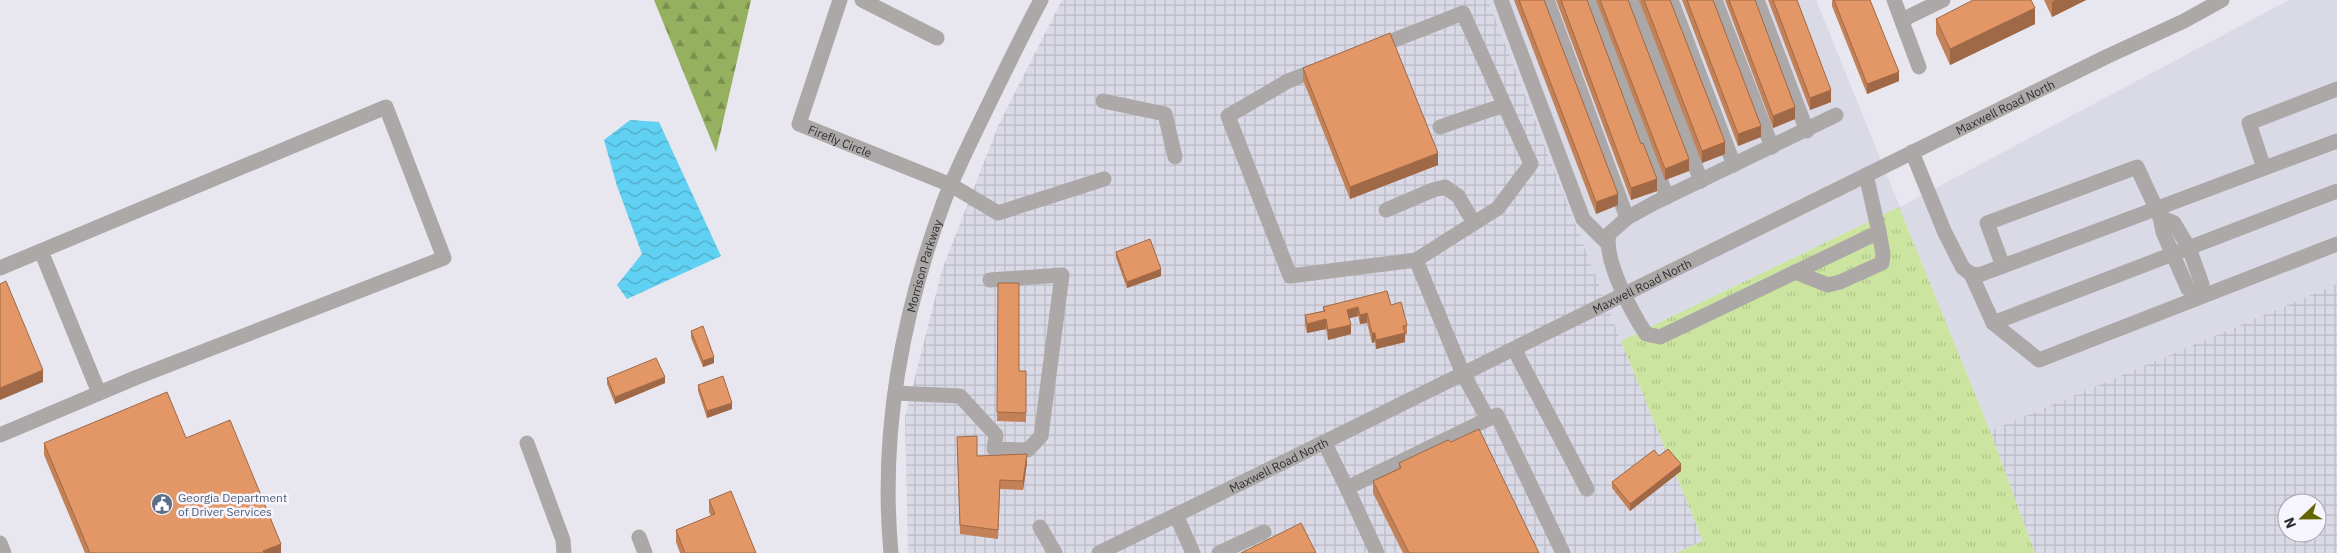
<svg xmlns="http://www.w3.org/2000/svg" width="2337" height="553" font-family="'IBM Plex Sans',sans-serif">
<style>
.built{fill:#dad9e6}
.industrial{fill:url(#industrial-grid);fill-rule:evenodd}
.grass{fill:url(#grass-tufts)}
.forest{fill:url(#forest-firs)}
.water{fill:url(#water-waves)}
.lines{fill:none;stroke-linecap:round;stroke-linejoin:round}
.minor{stroke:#aca8a8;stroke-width:15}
.wall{fill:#c38158}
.shaded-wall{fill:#9f6947}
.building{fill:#e39666;stroke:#9f6947}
.labels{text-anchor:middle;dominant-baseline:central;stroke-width:5;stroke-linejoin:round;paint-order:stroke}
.street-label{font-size:12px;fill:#2e2e31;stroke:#f6f4fc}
.service-label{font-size:12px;fill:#4e5e75;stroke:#f6f4fc;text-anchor:start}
</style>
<defs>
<pattern id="industrial-grid" width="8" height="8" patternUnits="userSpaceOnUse" patternTransform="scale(1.25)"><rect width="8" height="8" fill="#dad9e6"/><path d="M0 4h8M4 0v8" fill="none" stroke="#bbbbc6"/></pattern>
<pattern id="grass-tufts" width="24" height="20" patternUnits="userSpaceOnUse" patternTransform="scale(1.25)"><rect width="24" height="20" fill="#cbe49f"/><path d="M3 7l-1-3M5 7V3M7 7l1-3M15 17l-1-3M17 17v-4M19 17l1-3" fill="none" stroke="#afc489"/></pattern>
<pattern id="forest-firs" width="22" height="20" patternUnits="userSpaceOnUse" patternTransform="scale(1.25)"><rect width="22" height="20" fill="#95b05f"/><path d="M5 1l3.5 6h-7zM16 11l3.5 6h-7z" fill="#7a904f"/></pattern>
<pattern id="water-waves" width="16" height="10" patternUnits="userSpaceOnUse" patternTransform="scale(1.25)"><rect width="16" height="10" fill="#60d1f2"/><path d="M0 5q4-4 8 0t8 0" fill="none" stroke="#50aac5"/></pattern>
</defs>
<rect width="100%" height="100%" fill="#e8e7ef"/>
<path class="built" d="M1488 0H1816L1900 207 2289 0H2337V284L1990 431 1899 207 1621 341Z"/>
<path class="industrial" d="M1062 0H1488L1621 341 1703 541 1676 553H908L905 417 942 270 998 126Z
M2337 284V553H2035L1990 431ZM2287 503H2317V533H2287Z"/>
<path class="grass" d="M1899 207 1990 431 2035 553H1676L1703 541 1621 341Z"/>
<path class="forest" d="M654 0H751L716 152Z"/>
<path class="water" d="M630 120 659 122 721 256 627 299 617 285 642 254 617 186 604 140Z"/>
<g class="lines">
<g class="minor">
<path id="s1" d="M840 0 799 124 951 185 998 213 1104 179"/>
<path d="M862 0 937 38"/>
<path d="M1501 0 1583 219 1607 243"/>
<path d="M1547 0 1627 218"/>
<path d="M1591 0 1667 197"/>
<path d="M1632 0 1701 181"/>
<path d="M1671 0 1734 165"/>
<path d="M1715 0 1772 147"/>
<path d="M1757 0 1807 131"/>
<path d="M1894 0 1919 67"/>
<path d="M1902 20 1943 0"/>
<path d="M1374 48 1463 13 1531 164 1498 208 1416 260"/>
<path d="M1322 68 1288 81 1228 116 1290 276 1416 260 1463 374 1488 419 1497 415 1563 553"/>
<path d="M1103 101 1165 114 1175 157"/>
<path d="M1836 115 1654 203 1627 218 1609 234C1603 259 1632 313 1646 334L1660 337 1879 232 1866 175"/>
<path d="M1440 127 1504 105"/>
<path d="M1912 152 1945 233 1963 268 1971 274 1979 275 2337 141"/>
<path d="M2264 168 2249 123 2337 89"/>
<path d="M1386 210 1433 190 1445 187 1458 196 1474 223"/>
<path d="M2160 217 2174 223 2189 248 2202 284 2195 292"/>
<path d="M41 251 99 393"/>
<path d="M2003 266 1987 223 2137 167 2160 217 2163 232 2188 289 2195 292 2197 298"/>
<path d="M0 268 386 107 444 258 135 378 0 435"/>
<path d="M1795 272 1828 285 1840 282 1882 263 1883 254 1879 232"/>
<path d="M1971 274 1993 323 2039 360 2337 244"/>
<path d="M1993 323 2337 191"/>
<path d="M1514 349 1587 489"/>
<path d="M895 393 960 396 996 435 994 449 1028 450 1041 436 1062 275 990 280"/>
<path d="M1324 442 1347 488"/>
<path d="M527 443 563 540 564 553"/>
<path d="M1176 515 1193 553"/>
<path d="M1040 527 1055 553"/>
<path d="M639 537 645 553"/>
<path d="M0 543 4 553"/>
<path id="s2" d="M891 553C880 435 902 315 943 204 954 175 968 147 982 118 1001 79 1020 39 1041 0"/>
<path id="s3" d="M1099 553 2108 56 2184 21 2222 0"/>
<path d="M1219 553 1264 532"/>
<path d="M1377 553 1347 488 1488 419"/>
</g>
</g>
<path class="wall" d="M1514 0H1544L1618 205 1596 214Z
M1556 0H1587L1657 191 1631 200Z
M1596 0H1628L1689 171 1665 180Z
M1639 0H1670L1725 154 1702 163Z
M1682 0H1713L1761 137 1738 146Z
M1725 0H1755L1795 119 1773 128Z
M1768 0H1797L1831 102 1810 110Z
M1832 0H1870L1899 81 1867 94 1832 6Z
M2044 0H2086L2052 17Z
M1936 19 2035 24 1950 65 1936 34Z
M1303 68 1438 165 1350 199 1303 80Z
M1116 252 1161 276 1127 288 1116 258Z
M998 283 1019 371H1026V422L997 421Z
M1391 305 1407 325V334L1405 335V342L1376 349 1375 342 1372 343 1367 323 1360 324 1358 316 1349 318 1351 334 1328 340 1326 329 1307 333 1305 325V315L1323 311V307Z
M691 331 714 363 703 367 691 338Z
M607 378 665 383 615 404 607 384Z
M698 385 732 409 707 418 698 391Z
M186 438 281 553H85L44 455V443Z
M957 446 977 456 1027 463 1023 490 1000 489 998 539 960 534Z
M1659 456 1681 471 1630 511 1612 488V482Z
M1399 463 1539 553H1403L1373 493V481L1399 468Z
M709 500 756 553H680L676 542V530L711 516 709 512Z"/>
<path class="shaded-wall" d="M2055 0H2086L2052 17V2Z
M2035 8V24L1950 65V49Z
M1899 72V81L1867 94V84Z
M1831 90V102L1810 110V98Z
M1795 107V119L1773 128V116Z
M1761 126V137L1738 146V134Z
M1725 142V154L1702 163V151Z
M1438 153V165L1350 199V187Z
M1689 159V171L1665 180V169Z
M1657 179V191L1631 200V188Z
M1618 194V205L1596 214V202Z
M1161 269V276L1127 288V282Z
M1358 307V316L1347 319V310Z
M1367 313V323L1360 324V315Z
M1326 319V329L1307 333V324Z
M1351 325V334L1328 340V330Z
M1372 333H1375V342L1372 343Z
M1405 333V342L1376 349V340Z
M714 357V363L703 367V361Z
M43 370V382L0 400V388Z
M665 377V383L615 404V397Z
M732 403V409L707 418V411Z
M1027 454V463L1023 490V481Z
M1681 464V471L1630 511V504Z
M281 544V553H263V551Z"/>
<path class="building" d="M1519 0H1544L1618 194 1596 202Z
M1561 0H1587L1641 144 1643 143 1657 179 1631 188Z
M1600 0H1628L1689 159 1665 169Z
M1644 0H1670L1725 142 1702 151Z
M1687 0H1713L1761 126 1738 134Z
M1729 0H1755L1795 107 1773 116Z
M1773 0H1797L1831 90 1810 98Z
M1834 0H1870L1899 72 1867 84Z
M1973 0H2031L2035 8 1950 49 1936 19Z
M1390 33 1438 153 1350 187 1303 68Z
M1150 239 1161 269 1127 282 1116 252Z
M6 281 43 370 0 388V284Z
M998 283H1019V371H1026V413L997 412Z
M1387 291 1391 305 1401 302 1407 325 1403 326 1405 333 1376 340 1375 333H1372L1367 313 1360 315 1358 307 1347 310 1351 325 1328 330 1326 319 1307 324 1305 315 1325 311 1323 307Z
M703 326 714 357 703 361 691 331Z
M656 358 665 377 615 397 607 378Z
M723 376 732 403 707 411 698 385Z
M167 392 186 438 230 420 281 544 263 551 264 553H90L44 443Z
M1479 429 1539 553H1409L1373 481 1401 468 1399 463 1448 440 1451 442Z
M977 436V456L1027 454 1023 481 1000 480 998 530 960 525 957 437Z
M1668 449 1681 464 1630 504 1612 482 1654 450 1659 456Z
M731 491 756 553H685L676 530 715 514 709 500Z
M1301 523 1316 553H1241Z"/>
<defs>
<g id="civic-disc" transform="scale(1.125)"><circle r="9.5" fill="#5c6f8a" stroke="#f6f4fc"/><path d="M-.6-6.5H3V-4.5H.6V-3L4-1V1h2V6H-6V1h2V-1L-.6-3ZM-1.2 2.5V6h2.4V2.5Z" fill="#fff"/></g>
</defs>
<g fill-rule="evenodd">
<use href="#civic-disc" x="162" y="504"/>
</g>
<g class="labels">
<g class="street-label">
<text stroke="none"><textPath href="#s3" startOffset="1010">Maxwell Road North</textPath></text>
<text stroke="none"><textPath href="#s1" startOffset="175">Firefly Circle</textPath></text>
<text stroke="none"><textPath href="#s2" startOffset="291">Morrison Parkway</textPath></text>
<text stroke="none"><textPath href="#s3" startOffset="605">Maxwell Road North</textPath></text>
<text stroke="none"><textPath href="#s3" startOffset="200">Maxwell Road North</textPath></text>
</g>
<g class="service-label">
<text x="178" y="497">Georgia Department<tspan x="178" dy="14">of Driver Services</tspan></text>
</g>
</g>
<g transform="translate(2302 518) rotate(248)"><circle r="24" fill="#f6f4fc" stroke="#a6a5ab"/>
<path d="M0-4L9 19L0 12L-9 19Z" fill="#646500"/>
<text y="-8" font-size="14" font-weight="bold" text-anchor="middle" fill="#2e2e31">N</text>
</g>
</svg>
